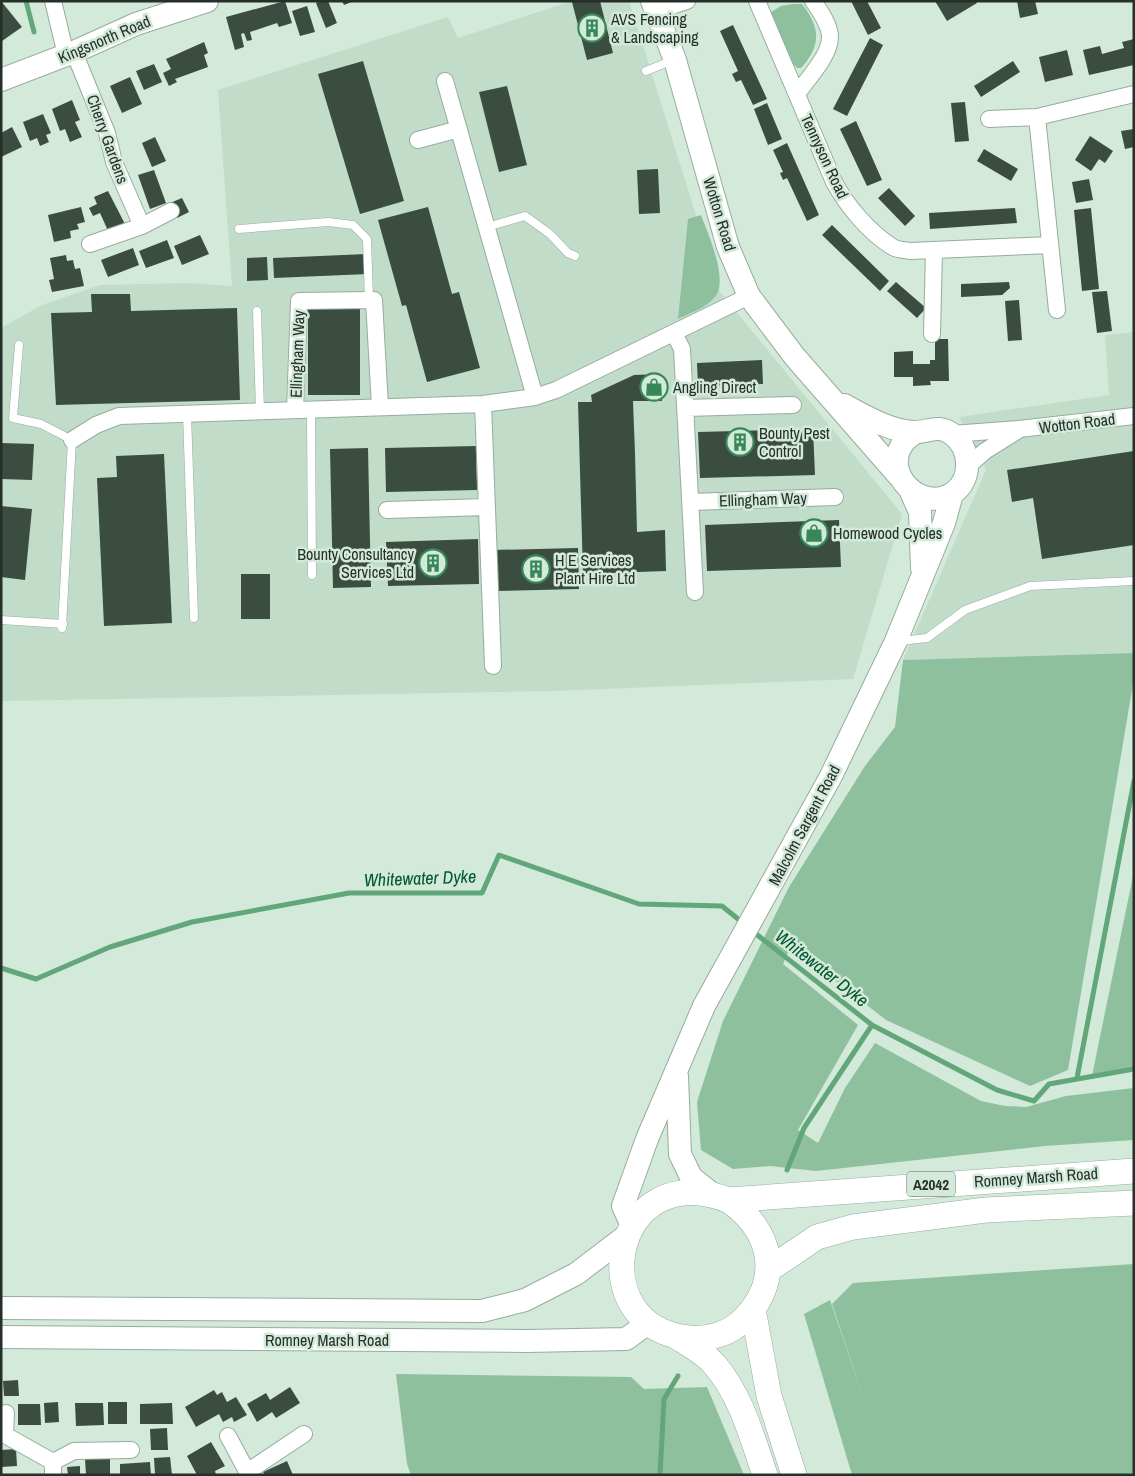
<svg xmlns="http://www.w3.org/2000/svg" width="1135" height="1476" font-family="'Archivo Narrow',sans-serif">
<style>
.built{fill:#c1ddca}
.green{fill:#8ec09e}
.lines{fill:none;stroke-linecap:round;stroke-linejoin:round}
.stream{stroke:#62a77a;stroke-width:5}
.building{fill:#3b4d40}
.lane-casing{stroke:#97ac9d;stroke-width:9}
.street-casing{stroke:#97ac9d;stroke-width:18}
.secondary-casing{stroke:#97ac9d;stroke-width:24}
.primary-casing{stroke:#97ac9d;stroke-width:26}
.lane{stroke:#fff;stroke-width:8}
.street{stroke:#fff;stroke-width:16}
.secondary{stroke:#fff;stroke-width:22}
.primary{stroke:#fff;stroke-width:25}
.labels{text-anchor:middle;dominant-baseline:central;stroke-width:5;stroke-linejoin:round;paint-order:stroke}
.shield{fill:#d3e9d9;stroke:#5a675e;stroke-width:1}
.shield-label{font-size:15px;font-weight:bold;fill:#262f29}
.poi-label{font-size:16px;fill:#262f29;stroke:#d3e9d9;text-anchor:start}
.street-label{font-size:16px;fill:#262f29;stroke:#d3e9d9}
.water-label{font-size:18px;font-style:italic;fill:#00582e;stroke:#d3e9d9}
</style>
<rect width="100%" height="100%" fill="#d3e9d9"/>
<path class="built" d="M572 1H629L720 292 902 514 853 679 554 691 1 701V328L42 305 100 285 188 283 232 286 218 90 448 17 458 38Z
M1134 332V653L903 660 986 470 959 417 1109 395 1105 335Z"/>
<path class="green" d="M793 4H802C820 27 822 45 801 68H797L792 62 771 12 781 6Z
M701 215C708 234 729 280 715 297 706 308 690 313 678 319L688 219Z
M1134 653V678L1068 1070 1030 1086 886 1020 791 946 783 964 858 1025 798 1130 818 1143 845 1088 875 1043 981 1101 1005 1106 1026 1107 1066 1096 1134 1088V1140L1045 1146 816 1171 770 1166 733 1169 701 1150 697 1102 723 1021 789 887 865 766 895 727 903 660Z
M1134 871V1069L1092 1076Z
M1134 1264V1475H852L804 1314 830 1300 866 1406 832 1304 853 1283Z
M396 1374 631 1377 644 1389 707 1387 744 1475H411L407 1464Z"/>
<g class="lines">
<path class="stream" d="M26 1 34 32
M751 930 872 1025 997 1090 1034 1101 1049 1084 1134 1069
M1 968 36 979 110 947 192 922 349 893H482L499 855 639 904 722 906 743 923
M1077 1078 1134 781
M787 1170 804 1128 872 1025
M660 1475 664 1399 678 1376"/>
</g>
<path class="building" d="M1 1 22 27 2 41 1 39Z
M285 1 292 23 279 27 277 23 250 32 252 40 247 41 244 33 241 34 244 47 235 50 226 17Z
M320 1H328L337 23 326 28 316 3Z
M342 1H354L344 5Z
M600 1 613 53 587 60 572 2Z
M851 1H867L881 28 868 35Z
M935 1H976L977 3 947 21Z
M1017 1H1035L1038 14 1020 18Z
M307 6 315 32 300 36 292 11Z
M733 25 767 99 753 105 741 80 736 82 732 74 738 71 720 31Z
M870 38 883 45 847 116 833 109Z
M1134 39V65L1089 75 1083 50 1100 46 1102 54 1124 48 1122 42Z
M204 42 208 53 204 55 208 67 175 79 177 82 169 86 163 73 171 69 166 59Z
M1067 50 1073 75 1045 82 1039 57Z
M363 61 404 201 360 214 318 74Z
M1013 61 1020 72 981 97 974 86Z
M154 64 162 82 144 90 136 71Z
M130 77 142 104 122 113 110 86Z
M507 86 527 165 499 172 479 92Z
M72 100 80 120 75 122 82 137 70 142 65 129 60 131 52 109Z
M965 102 969 141 955 142 951 103Z
M767 103 782 139 768 145 754 109Z
M43 114 51 133 46 135 49 142 40 146 37 138 30 141 23 122Z
M856 121 882 180 867 186 840 129Z
M12 127 22 147 1 157V133Z
M1134 129V147L1125 149 1121 131Z
M1090 136 1113 151 1105 163 1099 159 1091 171 1075 160Z
M155 137 166 161 152 167 142 143Z
M787 143 819 215 807 221 787 178 783 180 780 173 783 172 773 150Z
M984 149 1018 169 1011 181 977 161Z
M658 169 660 213 639 214 637 170Z
M154 170 166 203 150 209 138 175Z
M1089 179 1093 200 1076 203 1072 182Z
M889 188 915 216 905 226 878 198Z
M108 191 126 226 109 233 100 213 93 216 89 208 97 204 94 197Z
M182 198 189 212 177 218 170 203Z
M81 207 85 222 77 224 79 229 70 231 71 238 54 242 48 215Z
M428 207 452 294 459 292 480 368 427 382 406 305 402 306 378 220Z
M1015 208 1017 223 930 229 929 213Z
M1091 208 1099 289 1082 291 1074 210Z
M832 225 889 281 880 291 822 235Z
M200 235 209 254 182 265 174 246Z
M167 240 174 258 146 268 139 251Z
M133 248 139 265 108 277 101 260Z
M367 254 368 274 274 278 273 258Z
M66 255 67 261 73 260 75 269 80 268 84 286 52 292 49 280 54 279 50 258Z
M267 257 268 280 247 281V258Z
M896 282 926 308 917 318 887 291Z
M1009 282 1010 288 1002 295 961 297V284Z
M1107 291 1112 331 1097 333 1092 292Z
M91 294H130L131 311 237 308 240 400 56 405 51 313 92 312Z
M1019 300 1022 340 1008 341 1005 301Z
M308 304H360V395H308Z
M935 339H948L949 381H930L931 385 913 386V377H894V352L913 351V364H930V360H935Z
M762 360 763 384 698 386 697 363Z
M661 374 662 401H633L635 453 637 532 665 530 666 571 583 574 578 402H592L591 395 634 375Z
M813 429 815 475 700 478 698 432Z
M2 443 34 444 32 480 1 479Z
M476 446 477 490 386 492 385 448Z
M368 448 371 587 333 588 330 449Z
M1134 451V545L1042 559 1033 498 1012 502 1007 470Z
M164 454 172 623 104 626 97 478 117 477 116 456Z
M1 506 32 509 25 580 1 577Z
M839 520 841 567 707 571 705 525Z
M478 539 479 584 388 586 386 542Z
M578 548 579 589 495 591 493 550Z
M241 574H270V619H241Z
M18 1380 19 1396H4L3 1381Z
M290 1387 300 1403 276 1418 272 1412 257 1422 247 1404 266 1393 270 1400Z
M214 1390 217 1395 222 1392 227 1402 236 1397 247 1415 234 1422 232 1417 223 1422 219 1414 196 1427 185 1407Z
M58 1402 59 1422 45 1423 44 1403Z
M108 1402H127V1424H108Z
M75 1403H103L104 1425 76 1426Z
M172 1403 173 1424H140V1404Z
M18 1404H40L41 1425H18Z
M167 1428 168 1450H151L150 1429Z
M211 1442 225 1466 215 1471 216 1475H197L187 1456Z
M16 1449 17 1466 1 1467V1450Z
M170 1457 172 1475H155L154 1458Z
M85 1459H110V1475H86Z
M287 1461 293 1475H265L263 1472Z
M150 1462 151 1475H120V1464Z
M80 1466V1475H68L67 1467Z"/>
<g class="lines">
<g class="lane-casing">
<path id="lane" d="M646 71 673 60
M487 227 525 216 550 234 568 253 575 256
M239 229 328 222 353 225 367 239 369 300
M257 311 260 411
M19 345 13 418 41 424 72 440 62 628
M311 409 312 575
M187 414 194 618
M1 620 63 624
M900 641 927 638 965 610 1030 586 1134 581"/>
</g>
<g class="street-casing">
<path id="street" d="M53 1 66 55
M757 1 834 182C847 206 868 231 891 246 896 250 904 250 910 251L1050 245
M656 11 687 1
M74 52 107 133 114 162 142 226
M445 81 535 397
M797 94C807 79 830 56 830 37 830 25 820 11 813 1
M1037 117 1057 310
M989 119 1037 117 1134 94
M418 140 459 129
M90 244 142 226 171 211
M674 333 682 349 695 592
M932 334 934 251
M483 404 493 666
M686 408 793 405
M295 410 299 301 374 300 380 407
M952 434 1019 429 1134 416
M72 440 96 425 119 416 483 404 535 397 556 390 749 296
M968 466 985 451 1017 431
M691 502 835 497
M387 510 487 507
M6 1413 5 1435 53 1462
M228 1436 249 1475
M247 1472 304 1434
M53 1475V1462L74 1451 131 1450"/>
</g>
<g class="secondary-casing">
<path id="secondary" d="M652 1 675 60 728 247 749 296 795 357 899 476
M1 80 74 52 136 24 207 1
M844 405C865 416 891 432 915 432 929 432 938 424 952 434 971 448 973 479 953 493 921 514 880 472 904 442 907 438 912 435 916 432
M911 492 920 512 922 568
M677 1076 680 1154 691 1177 711 1193
M632 1226 623 1206 647 1139 704 1006 831 776 896 641 944 523 952 494
M1 1308 482 1311 525 1300 576 1274 626 1236
M1 1337 527 1341 626 1339 648 1323"/>
</g>
<g class="primary-casing">
<path id="primary" d="M728 1200C773 1231 783 1281 742 1321 729 1334 707 1340 689 1338 580 1328 611 1155 728 1200L1134 1171
M768 1270 817 1237 853 1227 986 1210 1134 1203
M753 1309 769 1396 794 1475
M677 1337C690 1345 704 1352 714 1364 741 1395 752 1437 765 1475"/>
</g>
<use href="#lane" class="lane"/>
<use href="#street" class="street"/>
<use href="#secondary" class="secondary"/>
<use href="#primary" class="primary"/>
</g>
<defs>
<g id="building-ring" transform="scale(1.4375)"><circle r="9.5" fill="#d3e9d9" stroke="#388758" stroke-width="1.5"/><path d="M-4-6H4V6H1V3H-1V6H-4ZM-2.5-4.3h1.7v1.8h-1.7ZM.8-4.3h1.7v1.8H.8ZM-2.5-1h1.7V.8h-1.7ZM.8-1h1.7V.8H.8Z" fill="#388758"/></g>
<g id="shop-ring" transform="scale(1.4375)"><circle r="9.5" fill="#d3e9d9" stroke="#388758" stroke-width="1.5"/><path d="M-5-2.5h2.3a2.7 3.5 0 0 1 5.4 0H5L5.5 6h-11ZM-1.5-2.5h3a1.5 2.3 0 0 0-3 0Z" fill="#388758"/></g>
</defs>
<g fill-rule="evenodd">
<use href="#building-ring" x="592" y="28"/>
<use href="#shop-ring" x="654" y="387"/>
<use href="#building-ring" x="740" y="442"/>
<use href="#shop-ring" x="814" y="533"/>
<use href="#building-ring" x="433" y="563"/>
<use href="#building-ring" x="536" y="569"/>
</g>
<g class="labels">
<rect class="shield" x="907" y="1171.5" width="48" height="25" rx="4"/>
<g class="shield-label">
<text x="931" y="1184">A2042</text>
</g>
<g class="poi-label">
<text x="611" y="19">AVS Fencing<tspan x="611" dy="18">&amp; Landscaping</tspan></text>
<text x="673" y="387">Angling Direct</text>
<text x="759" y="433">Bounty Pest<tspan x="759" dy="18">Control</tspan></text>
<text x="833" y="533">Homewood Cycles</text>
<text x="414" y="554" text-anchor="end">Bounty Consultancy<tspan x="414" dy="18">Services Ltd</tspan></text>
<text x="555" y="560">H E Services<tspan x="555" dy="18">Plant Hire Ltd</tspan></text>
</g>
<g class="street-label">
<text transform="translate(104 39) rotate(-23)">Kingsnorth Road</text>
<text transform="translate(108 139) rotate(70)">Cherry Gardens</text>
<text transform="translate(825 156) rotate(65)">Tennyson Road</text>
<text transform="translate(720 214) rotate(73)">Wotton Road</text>
<text transform="translate(297 354) rotate(-88)">Ellingham Way</text>
<text transform="translate(1077 423) rotate(-7)">Wotton Road</text>
<text transform="translate(763 499) rotate(-2)">Ellingham Way</text>
<text transform="translate(804 825) rotate(-62)">Malcolm Sargent Road</text>
<text transform="translate(1036 1177) rotate(-4)">Romney Marsh Road</text>
<text x="327" y="1340">Romney Marsh Road</text>
</g>
<g class="water-label">
<text transform="translate(420 878) rotate(-2)">Whitewater Dyke</text>
<text transform="translate(822 968) rotate(38)">Whitewater Dyke</text>
</g>
</g>
<rect width="1135" height="1476" fill="none" stroke="#262f29" stroke-width="5"/>
</svg>
